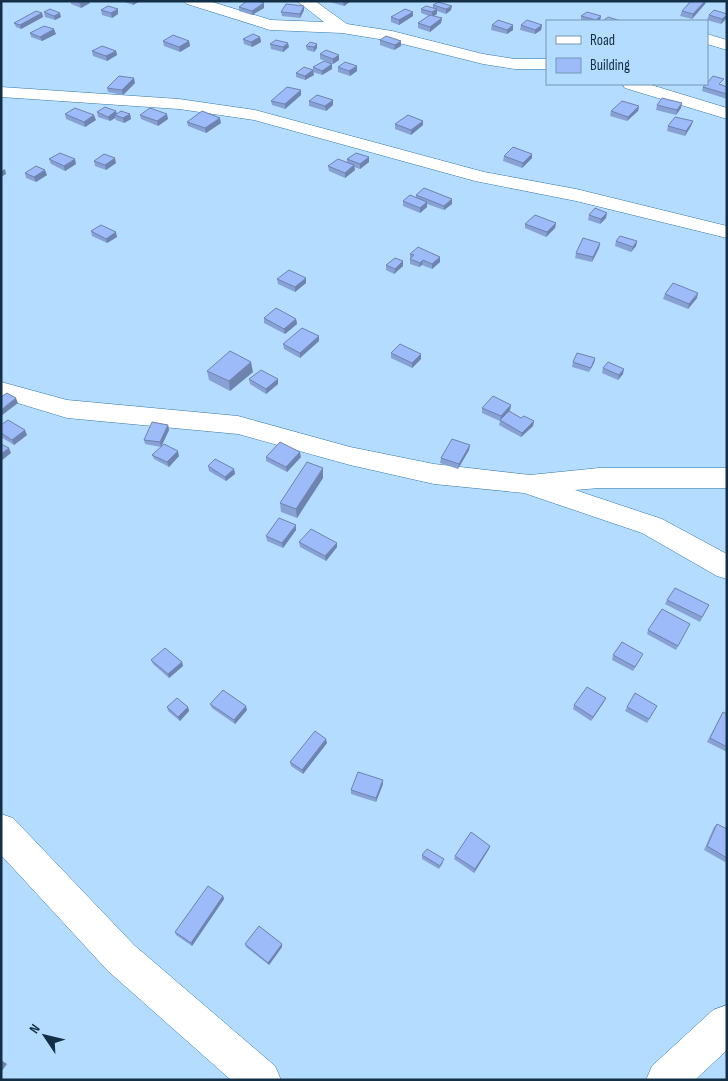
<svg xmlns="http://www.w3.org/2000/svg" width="728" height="1081" font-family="'Sofia Sans Condensed',sans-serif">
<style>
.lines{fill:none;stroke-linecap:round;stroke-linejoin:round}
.minor-casing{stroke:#3378ac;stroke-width:1}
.minor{fill:#fff;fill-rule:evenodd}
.wall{fill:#87a1d5}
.shaded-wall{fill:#6e83ae}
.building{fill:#9dbbf8;stroke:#6e83ae}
</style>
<rect width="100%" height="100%" fill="#b4dcfe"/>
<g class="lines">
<g class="minor-casing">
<path id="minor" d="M184 1H209L271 20 324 22 297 1H315L347 24 392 31 483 54 515 59H547V69H515L483 64 391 41 342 33 270 30 187 4Z
M707 34 727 40V50L707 44Z
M622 84H648L727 108V119L625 88Z
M1 87 179 99 255 110 484 172 576 189 727 226V238L576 201 475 181 254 120 179 109 1 97Z
M1 382 67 400 238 416 350 447 434 464 530 475 599 468H727V488H599L575 490 662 519 727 554V579L717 576 642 533 524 493 434 484 350 465 238 434 67 418 1 398Z
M1 814 13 818 134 945 275 1066 281 1080H231L108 971 1 855Z
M727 1005V1050L695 1080H646L652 1066 713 1010Z"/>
</g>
<use href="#minor" class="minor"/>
</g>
<path class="wall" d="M71 1H89L90 3 81 8 71 4Z
M122 1H140L133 5Z
M326 1H351L344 6Z
M691 1H706L705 4 692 19 680 16 682 11Z
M433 5 451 10 446 14 437 11V14L434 16 442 18 441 23 430 32 418 28V23L429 16 421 13V9L433 8Z
M239 7 264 8 252 15 239 11Z
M118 9V14L112 18 102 15 101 10Z
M304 10 300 18 282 16 281 12Z
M44 12 61 17 55 20 45 17Z
M413 12V16L399 25 391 22V17Z
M42 13 43 17 21 29 16 27 14 23Z
M727 14 726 19 721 24 707 20 709 15Z
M581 16H601L600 20V21H583L581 20Z
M492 25H513V30L507 34 491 30Z
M521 25H542L541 30 535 34 520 30Z
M30 33 56 34 42 41 31 37Z
M260 37 261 42 252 47 244 44 243 39Z
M380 40 401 41V46L394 50 380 45Z
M163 41H189L190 46 180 52 164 46Z
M270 44 289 47 283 52 271 49Z
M317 44V48L314 52 307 50 306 46Z
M92 51H116L117 55 107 61 93 56Z
M320 54 339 55V60L333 64 320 59Z
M313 67 332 69 322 75 313 72 314 75 305 80 296 77V73L313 70Z
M338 67 357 71 350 76 338 72Z
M135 83 123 95 108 92 107 88Z
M723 84 722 85 727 87V99L702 91 703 87Z
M301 90V95L285 109 272 105 271 101Z
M309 101 333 105 326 111 309 106Z
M657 105 681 108 676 115 656 110Z
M639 106 638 111 627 121 610 116 611 111Z
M116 111 117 114H130L131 119 124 123 116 120 115 118 110 121 98 117 97 112Z
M65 114 96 120 85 127 66 119Z
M140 115 168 119 158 126 141 119Z
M693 121 691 126 685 136 667 131 668 126Z
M187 122 221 123 206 133 188 126Z
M395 124 423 125 411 135 395 129Z
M504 156 532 158 522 168 503 161Z
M369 157V162L360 169 354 167 355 170 345 178 329 171 328 166 347 162V159Z
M49 159 76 164 65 171 51 164Z
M94 161 116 163 106 170 95 166Z
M25 173 47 175 36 182 26 178Z
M416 195 452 204 444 210 427 204V207L420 213 403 206V201L416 197Z
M589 215 606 218 600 224 588 220Z
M556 223 555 228 546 237 525 228V224Z
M91 231 117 237 107 243 92 236Z
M616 241H637L636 246 631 252 615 246Z
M600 243 599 248 592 262 575 258 576 253Z
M410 254 440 257V262L432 269 422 265 419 267 410 264Z
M386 265 403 266 394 274 386 270Z
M277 279 306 283 295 292 278 284Z
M665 294 697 298 688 309 663 299Z
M264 318 296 319 297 324 285 334 264 323Z
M319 336V341L300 358 284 349 283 344Z
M391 353 421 359 412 368 391 358Z
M595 358 594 363 589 372 572 367 573 362Z
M603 368 623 374 618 380 602 373Z
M207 371 253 372 230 391 209 380Z
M249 379H278V384L266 394 250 384Z
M511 405 510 410 509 412 521 418 534 421 533 426 521 437 499 425 500 421 482 413V408Z
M1 425 27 435 14 445 1 437Z
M168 425 169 430 162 445 179 456 169 467 154 459 152 455 161 447 145 444 144 440Z
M470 445 469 450 458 469 440 463 441 458Z
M266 457H301L287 472 266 461Z
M208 466 234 469 235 474 226 481 209 471Z
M323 478 297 518 281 512 280 503Z
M296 530 283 548 267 541 266 536Z
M299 542 337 547 326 561 300 547Z
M667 600 709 605 700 622 665 604Z
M690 624 676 650 647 634 648 630Z
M613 655 641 658 633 671 612 660Z
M151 660 182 662 183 666 169 678 153 664Z
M604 702 591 721 573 709 574 705Z
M210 704 247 710 235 724 212 708Z
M657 706 647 723 625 711 627 707Z
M167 707H188L189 711 180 721 168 711Z
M723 712 727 714V752L707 742Z
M327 743 303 774 291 766 290 762Z
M383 780V784L376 802 351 794V790Z
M717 824 727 829V859L725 862 704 850 714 827Z
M490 846 489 849 474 873 454 859 455 856Z
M422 855 443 863 439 869 422 859Z
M223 896 224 899 192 946 176 935 175 932Z
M245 944 282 947 269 965 246 947Z"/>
<path class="shaded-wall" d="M84 1H89L90 3 81 8 80 3Z
M133 1H140L133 5Z
M344 1H351L344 6 343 2Z
M705 1H706L705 4 692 19 693 14Z
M264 3V8L252 15V11Z
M304 6V10L300 18V14Z
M452 6 451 10 446 14V9Z
M118 9V14L112 18 111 13Z
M437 9V14L432 17V12Z
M413 12V16L399 25V20Z
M42 13 43 17 21 29 20 25Z
M60 13 61 17 55 20 54 16Z
M727 15 726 19 721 24 722 19Z
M601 16 600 20 596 21V20Z
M442 18 441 23 430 32V27Z
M513 25V30L507 34V30Z
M542 25 541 30 535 34V30Z
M54 29 56 34 42 41 40 37Z
M260 37 261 42 252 47 251 42Z
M189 41 190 46 180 52 179 47Z
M401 41V46L394 50 395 45Z
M288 43 289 47 283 52V47Z
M317 44V48L314 52V47Z
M116 51 117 55 107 61 106 56Z
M339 55V60L333 64V59Z
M332 64V69L322 75V71Z
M357 66V71L350 76 349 71Z
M313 70 314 75 305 80V76Z
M134 78 135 83 123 95 122 90Z
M301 90V95L285 109V104Z
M333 100V105L326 111 325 106Z
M682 103 681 108 676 115 677 110Z
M639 106 638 111 627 121 628 117Z
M116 111 117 116 115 115V118L110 121 108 117Z
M130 114 131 119 124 123 123 118Z
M167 114 168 119 158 126 157 121Z
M94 115 96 120 85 127 84 122Z
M220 118 221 123 206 133 205 128Z
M423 121V125L411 135V130Z
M693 121 691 126 685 136 686 131Z
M532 154V158L522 168 523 163Z
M369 157V162L360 169V164Z
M115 158 116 163 106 170 105 165Z
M75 159 76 164 65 171 64 166Z
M354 165 355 170 345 178V173Z
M5 169 6 174 1 177V171Z
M45 170 47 175 36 182 34 177Z
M452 199V204L444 210V206Z
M427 202V207L420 213V208Z
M607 213 606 218 600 224 601 219Z
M556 223 555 228 546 237 547 232Z
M116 232 117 237 107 243 106 239Z
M637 241 636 246 631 252 633 247Z
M600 243 599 248 592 262 593 257Z
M440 257V262L432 269V264Z
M423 260 422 265 419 267 420 263Z
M403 261V266L394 274 395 269Z
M306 278V283L295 292V287Z
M698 293 697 298 688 309 689 304Z
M296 319 297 324 285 334 284 329Z
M319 336V341L300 358V353Z
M421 354V359L412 368V363Z
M595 358 594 363 589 372 591 368Z
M251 362 253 372 230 391 229 381Z
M624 369 623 374 618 380 619 375Z
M278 379V384L266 394V389Z
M16 398 18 403 1 416V410Z
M511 405 510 410 500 421 501 416Z
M534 421 533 426 521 437 522 433Z
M168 425 169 430 161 447 160 442Z
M25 430 27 435 14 445 12 440Z
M470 445 469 450 458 469 459 464Z
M9 448 11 453 1 461V454Z
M178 451 179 456 169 467 167 462Z
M300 452 301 457 287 472 286 467Z
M323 468V478L297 518 296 509Z
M234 469 235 474 226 481 225 477Z
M296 525V530L283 548 282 543Z
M337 543V547L326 561 325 556Z
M182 662 183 666 169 678 168 674Z
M606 698 604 702 591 721 593 717Z
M246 706 247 710 235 724 234 720Z
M188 707 189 711 180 721 178 717Z
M326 739 327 743 303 774 302 770Z
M383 780V784L376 802V798Z
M490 846 489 849 474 873 475 869Z
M223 896 224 899 192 946 191 943Z
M282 944V947L269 965 268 963Z
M1 1060 7 1064 1 1072Z"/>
<path class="building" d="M75 1H84L80 3Z
M247 1H258L264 3 252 11 239 7Z
M691 1H705L693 14 682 11Z
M438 2 452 6 446 9 433 5Z
M286 4 304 6 300 14 281 12Z
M108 6 118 9 111 13 101 10Z
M426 6 437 9 432 12 421 9Z
M50 9 60 13 54 16 44 12Z
M405 9 413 12 399 20 391 17Z
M714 10 727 14V15L722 19 709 15Z
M36 11 42 13 20 25 14 23Z
M587 12 601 16 596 20 581 16Z
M430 15 442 18 430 27 418 23Z
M608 17 621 21H603Z
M498 20 513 25 507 30 492 25Z
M527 20 542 25 535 30 521 25Z
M44 26 54 29 40 37 30 33Z
M253 34 260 37 251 42 243 39Z
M173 35 189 41 179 47 163 41Z
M386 36 401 41 395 45 380 40Z
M276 40 288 43 283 47 270 44Z
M310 42 317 44 314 47 306 46Z
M102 46 116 51 106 56 92 51Z
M326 50 339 55 333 59 320 54Z
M324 61 332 64 322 71 313 67Z
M345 62 357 66 349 71 338 67Z
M304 67 313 70 305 76 296 73Z
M119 76 134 78 122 90 107 88Z
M713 76 724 79 719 84 727 87V94L703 87 706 84H707V83Z
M287 87 301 90 285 104 271 101Z
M317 95 333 100 325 106 309 101Z
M662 98 682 103 677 110 657 105Z
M622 101 639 106 628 117 611 111Z
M105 107 116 111 108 117 97 112Z
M75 108 94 115 84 122 65 114Z
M150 108 167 114 157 121 140 115Z
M121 111 130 114 123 118 115 115Z
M202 111 220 118 205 128 187 122Z
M408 115 423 121 411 130 395 124Z
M675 117 693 121 686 131 668 126Z
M513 147 532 154 523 163 504 156Z
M60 153 75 159 64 166 49 159Z
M356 153 369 157 360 164 347 159Z
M104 154 115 158 105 165 94 161Z
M338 159 354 165 345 173 328 166Z
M36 166 45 170 34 177 25 173Z
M424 188 452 199 444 206 416 195Z
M410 195 427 202 420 208 403 201Z
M595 208 607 213 601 219 589 215Z
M535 215 556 223 547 232 525 224Z
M101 225 116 232 106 239 91 231Z
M620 236 637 241 633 247 616 241Z
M583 238 600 243 593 257 576 253Z
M418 247 440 257 432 264 423 260 420 263 410 259 414 255 410 254Z
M395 258 403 261 395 269 386 265Z
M289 270 306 278 295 287 277 279Z
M673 283 698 293 689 304 665 294Z
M276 308 296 319 284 329 264 318Z
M302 328 319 336 300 353 283 344Z
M400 344 421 354 412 363 391 353Z
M230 351 251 362 229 381 207 371Z
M577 353 595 358 591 368 573 362Z
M608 362 624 369 619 375 603 368Z
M261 370 278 379 266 389 249 379Z
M7 393 16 398 1 410V397Z
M493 396 511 405 501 416 482 408Z
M509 411 521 418 524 416 534 421 522 433 500 420Z
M8 420 25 430 12 440 1 433V425Z
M152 422 168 425 160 442 144 440Z
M452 439 470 445 459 464 441 458Z
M280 442 300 452 286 467 266 457Z
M1 444 9 448 1 454Z
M164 444 178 451 167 462 152 455Z
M215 459 234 469 225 477 208 466Z
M307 462 323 468 296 509 280 503Z
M279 518 296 525 282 543 266 536Z
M311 529 337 543 325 556 299 542Z
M675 588 709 605 702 617 667 600Z
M662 609 690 624 678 646 648 630Z
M622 642 643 654 635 667 613 655Z
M165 648 182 662 168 674 151 660Z
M587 687 606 698 593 717 574 705Z
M223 690 246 706 234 720 210 704Z
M635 693 657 706 649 719 627 707Z
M177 698 188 707 178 717 167 707Z
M723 712 727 714V747L710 738Z
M315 731 326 739 302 770 290 762Z
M358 772 383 780 376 798 351 790Z
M717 824 727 829V858L707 846Z
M471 832 490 846 475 869 455 856Z
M427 849 444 859 440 866 422 855Z
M208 886 223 896 191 943 175 932Z
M259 926 282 944 268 963 245 944Z"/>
<rect width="728" height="1081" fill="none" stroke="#132f46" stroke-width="5"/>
<rect x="546" y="20" width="162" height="65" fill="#b4dcfe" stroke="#7497b4"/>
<rect x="556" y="36" width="25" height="8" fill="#ffffff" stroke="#7497b4"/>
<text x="590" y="45" font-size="15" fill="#132f46">Road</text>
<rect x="556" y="58" width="25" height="15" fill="#9dbbf8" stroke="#7497b4"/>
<text x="590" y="70" font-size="15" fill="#132f46">Building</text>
<g transform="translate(45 1036) rotate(305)" stroke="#b4dcfe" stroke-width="4" paint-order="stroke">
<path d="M0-4L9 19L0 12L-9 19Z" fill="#132f46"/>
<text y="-8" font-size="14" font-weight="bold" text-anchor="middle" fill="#132f46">N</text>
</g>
</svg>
